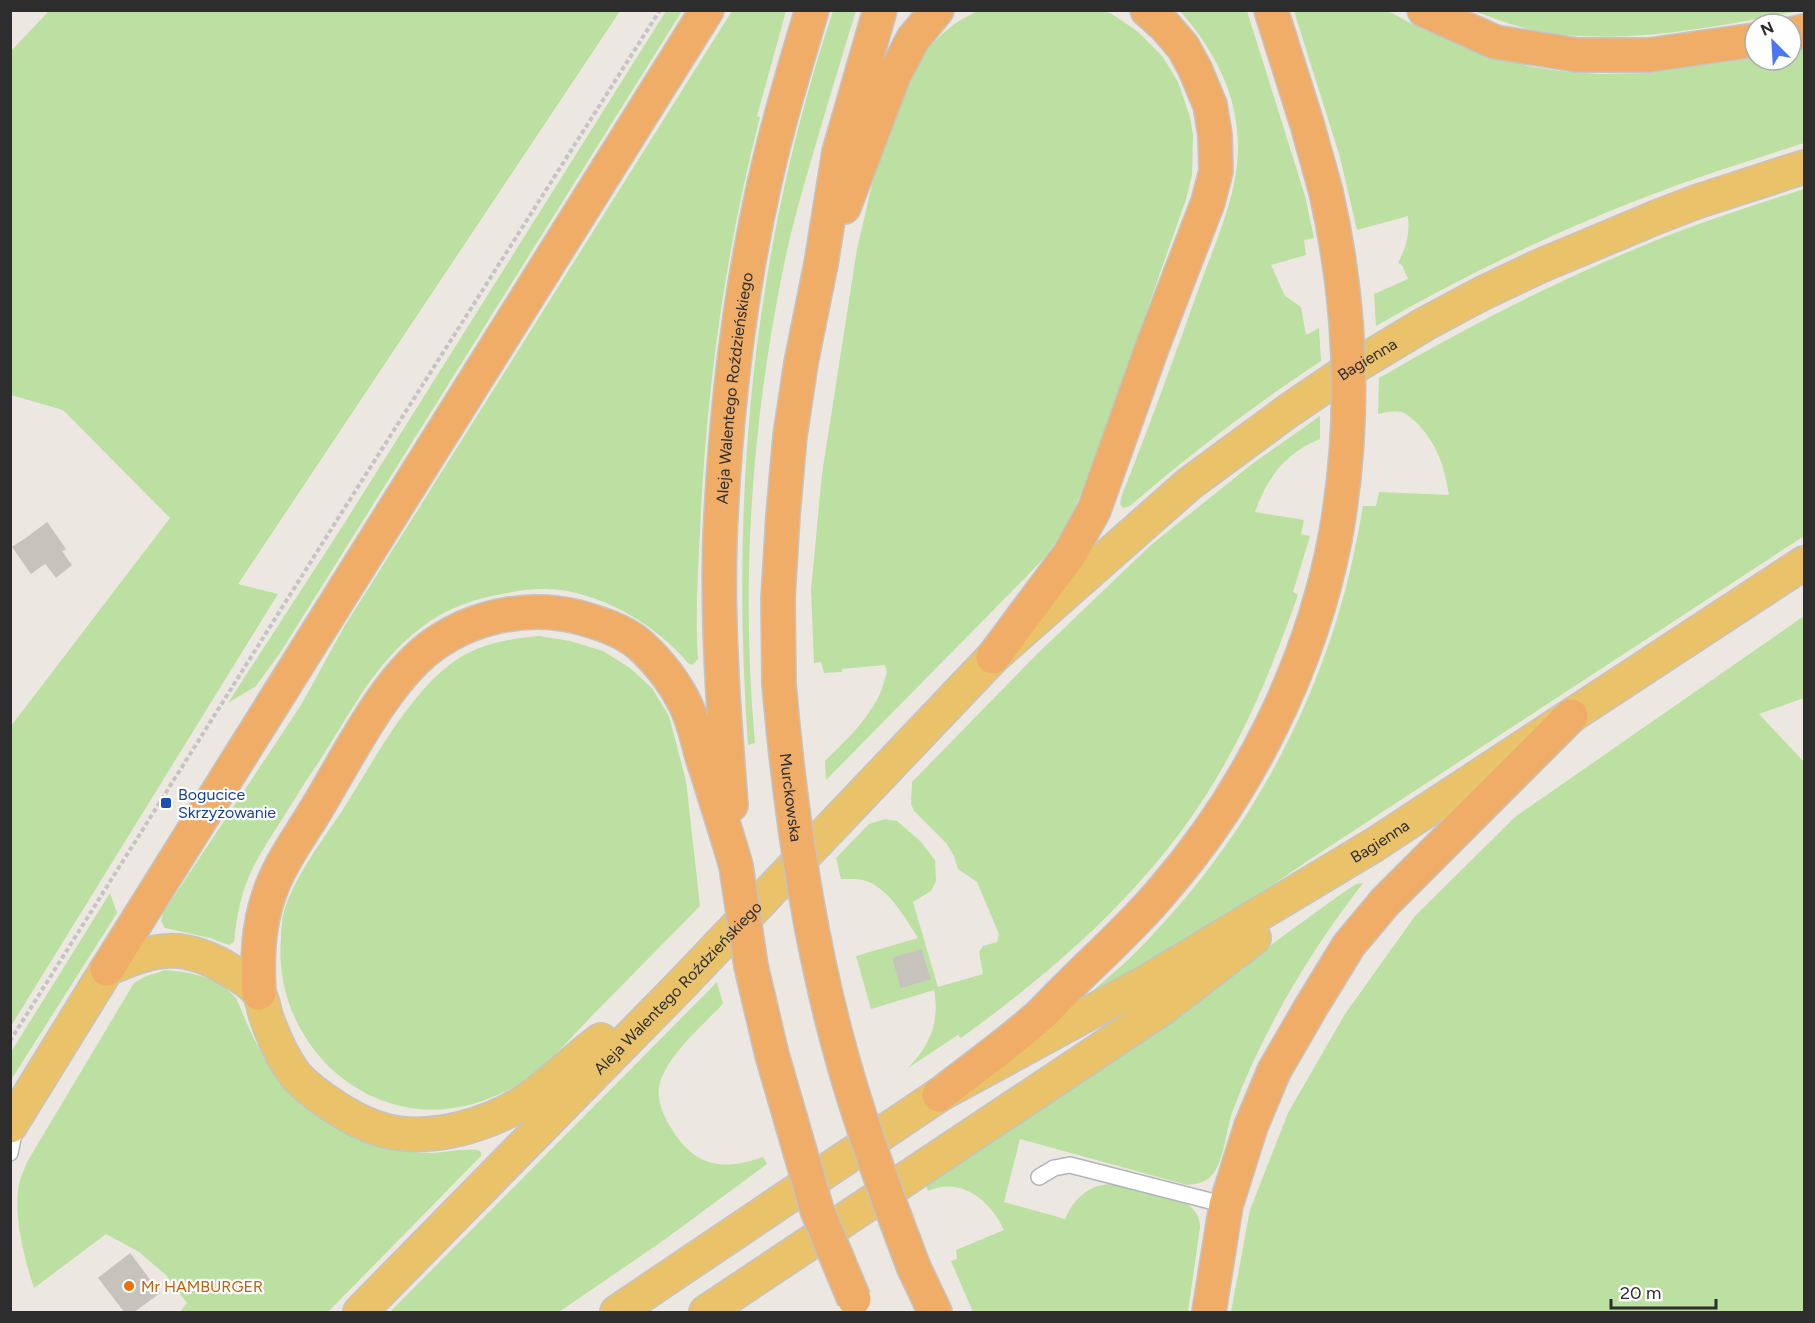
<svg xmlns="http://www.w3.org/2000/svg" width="1815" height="1323" font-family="Figtree,sans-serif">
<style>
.green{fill:#bbe0a1}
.building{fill:#c6c2bc;stroke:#c9c3ba;stroke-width:1.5}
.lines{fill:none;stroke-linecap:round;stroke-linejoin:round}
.service-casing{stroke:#b1b4bc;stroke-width:18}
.primary-casing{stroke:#c4c4c4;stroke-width:36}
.trunk-casing{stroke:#c4c4c4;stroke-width:36}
.path{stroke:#c4c4c4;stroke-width:4;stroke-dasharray:4.5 3;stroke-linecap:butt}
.service{stroke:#fff;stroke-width:15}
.primary{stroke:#e9c26a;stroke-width:33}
.trunk{stroke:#efad67;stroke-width:33}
.trunk-bridge-casing{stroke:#c4c4c4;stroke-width:36;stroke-linecap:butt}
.trunk-bridge{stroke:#efad67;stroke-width:33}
.transit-dot{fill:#1a4fb4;stroke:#fff;stroke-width:2}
.food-dot{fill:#e8710a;stroke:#fff;stroke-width:2}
.labels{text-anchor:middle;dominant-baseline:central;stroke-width:4.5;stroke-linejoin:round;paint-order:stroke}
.street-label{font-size:16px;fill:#2d2d2d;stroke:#fff}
.transit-label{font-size:16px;fill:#164399;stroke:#fff;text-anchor:start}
.food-label{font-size:16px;fill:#c56008;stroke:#fff;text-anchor:start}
</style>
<rect width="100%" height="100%" fill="#ede7e1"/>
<path class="green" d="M49 11H620L238 584 278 594 11 1026V726L170 518 63 410 11 395V51Z
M666 11H682L280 653 256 686 228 703 342 527Z
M732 11H786L757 116 760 117C725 252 706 392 700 531 698 574 695 616 698 659L692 665 688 663C656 624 595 588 542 589 527 589 512 592 497 595 465 601 437 613 412 635 371 669 347 719 318 763 304 783 292 804 279 824 265 846 250 868 243 893 238 909 236 925 234 942L229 945 210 938 165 928 161 921 163 913 301 705 344 627Z
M833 11H856C846 42 837 74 827 106 813 155 797 205 786 255 752 416 740 580 755 743L748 745C730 495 753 249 833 11Z
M977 11H1104L1112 14 1137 31 1163 57 1178 82 1190 117 1193 135 1192 175 1186 199 1097 453 1070 520 1046 556 1026 577 826 780 825 761C843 743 862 726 875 703 881 694 884 682 887 672L885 665 841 669 842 672 824 673 821 662 814 663 811 590 822 474 857 249 887 120 919 57 941 35 957 22Z
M1180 11H1247L1305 196 1314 238 1304 240 1306 255 1271 265 1285 296 1301 307 1306 335 1319 328 1321 361C1254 405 1190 454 1130 506L1123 508 1120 504 1122 495C1150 425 1175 355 1200 285 1216 240 1238 195 1238 146 1238 94 1213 48 1180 11Z
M1294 11H1388L1420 28 1475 51 1528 66 1559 71 1599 74 1645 73 1755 58V60H1791V51L1804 48V143C1752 160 1700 176 1648 196 1554 232 1463 276 1376 326L1374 294 1408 279 1402 265 1398 263C1406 248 1410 234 1408 216L1357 230 1340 157Z
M1473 11V10L1799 11C1710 27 1611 50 1521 27 1505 23 1489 16 1473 11Z
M1804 189V536L1312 858 1233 912 1084 1001C1097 985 1116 972 1131 957 1152 936 1173 913 1192 890 1259 808 1310 711 1340 609 1350 575 1357 541 1363 506H1376L1379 492 1449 495C1444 465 1438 446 1417 423 1412 419 1407 414 1402 412 1394 410 1386 412 1378 414L1379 378C1463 329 1550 284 1640 247 1694 224 1749 207 1804 189Z
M1320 416V439C1285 453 1267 478 1255 512L1304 520 1301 534 1310 536 1293 592 1298 595C1278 651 1257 706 1228 758 1165 874 1066 962 961 1038L958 1035 908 1068C930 1045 940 1022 934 990L871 1009 856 956 918 938C906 919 891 892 869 882 860 878 850 879 841 879L836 858 869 824 885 819 897 821 920 841 935 860 936 881 931 891 913 902 938 987 983 974 979 952 983 946 997 942 999 934 977 882 958 869 954 856 947 844 914 811 911 804 912 782 1035 656 1151 545 1252 464Z
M1804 616V698L1759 714 1804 762V1312H1231L1250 1210 1288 1113 1345 1014 1415 916 1515 817Z
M539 636 570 641 603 651 630 668 652 688 669 716 686 781 700 906C662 945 623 984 585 1023 568 1041 545 1067 525 1080 495 1100 454 1113 418 1109 334 1100 274 1021 281 939 281 929 282 917 285 908 297 873 322 841 342 811 372 764 408 695 452 663 478 644 508 639 539 636Z
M1363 883C1310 952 1264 1028 1233 1110 1226 1128 1224 1167 1209 1178 1203 1183 1195 1184 1187 1185L1020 1139 1004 1202 1065 1219C1091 1162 1138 1189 1184 1201 1193 1208 1200 1215 1200 1227L1188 1312H973L951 1261 957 1259 956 1250 1004 1230C991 1202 962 1176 928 1191L924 1182 1206 992 1337 897 1356 884Z
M110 893 117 913 11 1080V1052Z
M165 970C192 972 217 977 236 998 244 1016 251 1035 261 1052 300 1115 358 1152 432 1153 443 1153 475 1146 481 1152V1156L328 1312H180L187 1303 166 1275 139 1252 106 1234 34 1288C24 1258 12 1212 20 1180 22 1174 25 1168 27 1162L134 983 144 977Z
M717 982 723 1004C702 1026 665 1057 659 1087 657 1100 663 1115 670 1126 693 1166 721 1172 763 1157L767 1164 664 1240 559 1312H390Z"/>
<path class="building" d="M47 523 65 549 61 551 71 565 56 577 27 538Z
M27 538 45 563 31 573 13 547Z
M921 950 930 979 901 987 893 958Z
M130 1254 159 1293 133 1312H125L99 1278Z"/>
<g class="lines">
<g class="service-casing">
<path id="service" d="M10 1153 16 1124
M1039 1177 1054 1168 1070 1165 1226 1205"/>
</g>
<g class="primary-casing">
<g id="primary">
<path d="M10 1126 107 969C155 948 183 941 231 971 240 976 253 984 259 993 263 1001 264 1011 267 1019 274 1039 284 1060 296 1076 307 1088 321 1098 335 1107 353 1119 376 1130 397 1133 437 1139 485 1125 519 1105 549 1087 573 1060 601 1040"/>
<path id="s1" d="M360 1312 682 984 993 657 1189 484 1288 411 1347 371 1425 324 1481 294 1540 266 1657 217 1696 202 1804 167"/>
<path id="s2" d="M617 1312 939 1095 1148 981 1374 845 1804 563"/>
<path d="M706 1312 1164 1007 1254 938"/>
</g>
</g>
<g class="trunk-casing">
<g id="trunk">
<path d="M1271 10 1307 124 1326 192"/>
<path d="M1424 10 1495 42 1577 55H1649L1755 40"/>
<path d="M1791 34 1804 31"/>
<path d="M844 207 894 75 913 39 937 10"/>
<path d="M993 657 1069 555 1094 510 1153 345 1208 202 1216 171 1215 135 1210 105 1195 69 1183 47 1165 26 1147 10"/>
<path d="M779 684 778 598 783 515 790 436 801 363 821 264 839 152 880 10"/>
<path id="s3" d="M731 805C724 716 717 626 720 537 725 421 738 303 763 190 776 130 794 70 812 10"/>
<path d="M107 969 707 10"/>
<path d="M259 993C257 959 258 927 269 895 279 864 301 835 317 808 348 757 387 676 436 643 477 615 530 605 578 617 599 623 623 630 640 645 658 661 676 684 686 706 693 720 697 738 701 753 713 791 725 828 736 866"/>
<path d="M939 1095C972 1069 1008 1044 1039 1016 1050 1006 1060 994 1071 984 1102 953 1135 924 1163 890 1248 792 1310 667 1335 539"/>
<path d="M914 1268 935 1312"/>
<path d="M1209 1312 1226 1205 1251 1126 1274 1071 1311 1007 1349 945 1385 902 1571 716"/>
</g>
</g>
<path class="path" d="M10 1041 337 520 660 10"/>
<use href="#service" class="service"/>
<use href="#primary" class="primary"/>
<use href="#trunk" class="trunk"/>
<g class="trunk-bridge-casing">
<g id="trunk-bridge">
<path d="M1326 192C1352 306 1356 424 1335 539"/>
<path id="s4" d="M779 684C790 811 808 938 843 1061 863 1132 888 1200 914 1268"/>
<path d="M736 866 751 966 772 1055 817 1210 854 1299"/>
</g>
</g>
<use href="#trunk-bridge" class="trunk-bridge"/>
</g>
<rect class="transit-dot" x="160" y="797" width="12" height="12" rx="3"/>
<circle class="food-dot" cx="129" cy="1286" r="6"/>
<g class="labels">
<g class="street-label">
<text stroke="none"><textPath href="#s1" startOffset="1390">Bagienna</textPath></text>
<text stroke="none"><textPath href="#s3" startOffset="418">Aleja Walentego Roździeńskiego</textPath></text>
<text stroke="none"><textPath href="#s4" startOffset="114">Murckowska</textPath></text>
<text stroke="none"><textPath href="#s2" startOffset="897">Bagienna</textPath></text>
<text stroke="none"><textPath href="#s1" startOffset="454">Aleja Walentego Roździeńskiego</textPath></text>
</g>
<g class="transit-label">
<text x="178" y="794">Bogucice<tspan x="178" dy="18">Skrzyżowanie</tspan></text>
</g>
<g class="food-label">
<text x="141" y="1286">Mr HAMBURGER</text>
</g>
</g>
<rect width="1815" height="1323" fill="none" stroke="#2d2d2d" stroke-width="24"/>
<g transform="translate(1773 42) rotate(336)"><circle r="28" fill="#ffffff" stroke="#ababab" stroke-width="1.5"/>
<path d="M0-4.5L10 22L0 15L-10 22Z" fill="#4b76f0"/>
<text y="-9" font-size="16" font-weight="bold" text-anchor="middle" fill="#2d2d2d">N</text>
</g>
<path d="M1611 1299v9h105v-9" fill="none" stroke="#2d2d2d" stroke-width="3"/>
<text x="1620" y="1299" font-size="18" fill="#2d2d2d" stroke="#ffffff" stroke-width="4.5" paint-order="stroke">20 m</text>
</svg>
